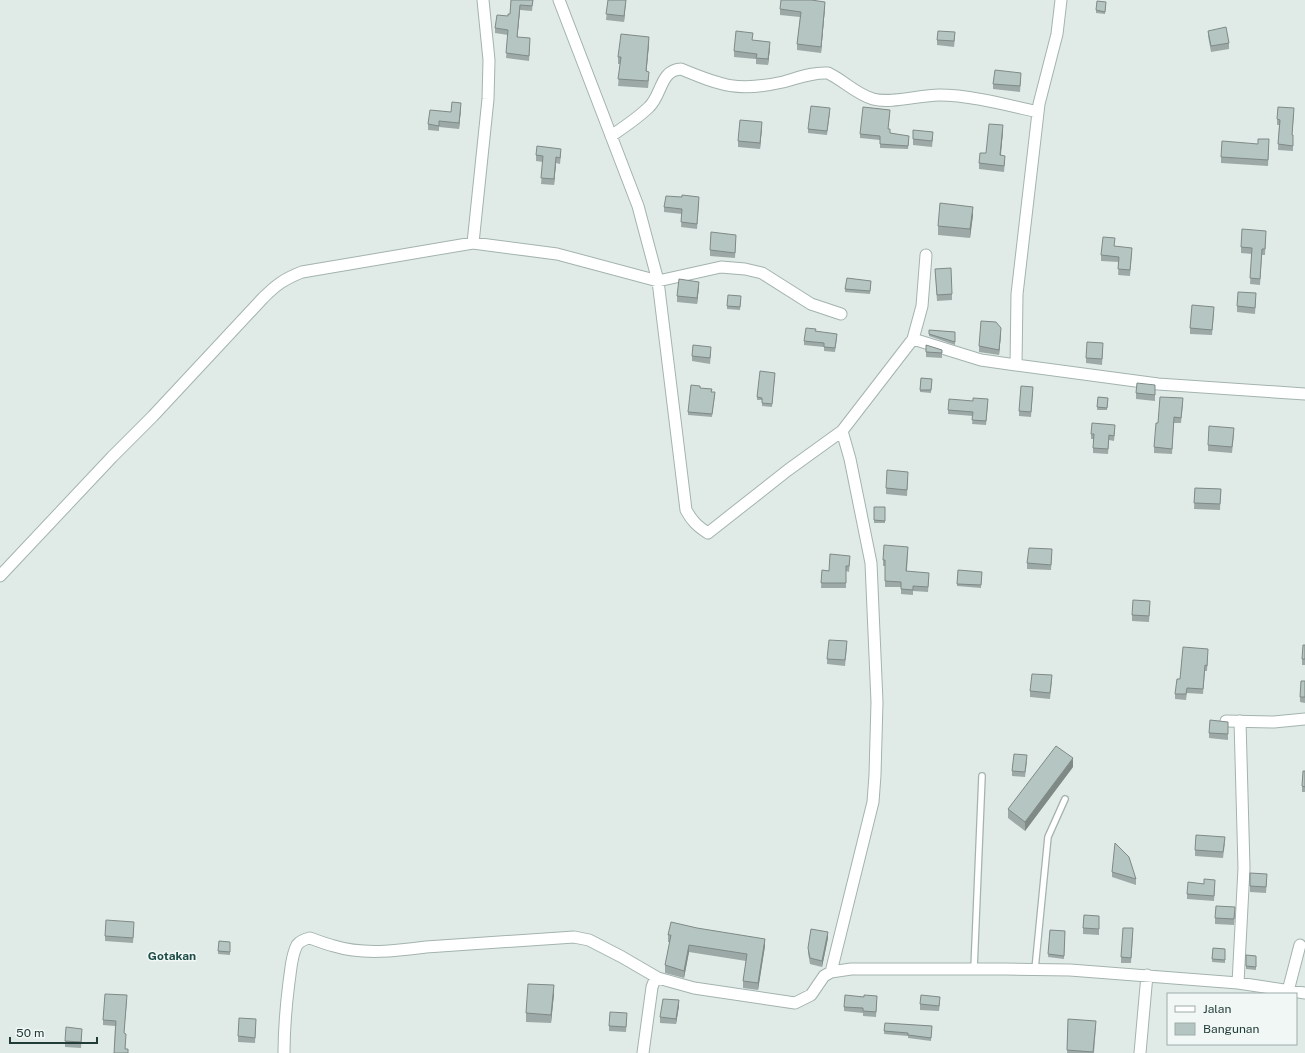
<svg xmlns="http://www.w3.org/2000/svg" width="1305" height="1053" font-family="'Public Sans',sans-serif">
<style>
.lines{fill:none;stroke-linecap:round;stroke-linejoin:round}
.service-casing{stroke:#a3b3af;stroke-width:8}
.minor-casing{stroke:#a3b3af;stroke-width:13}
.service{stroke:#fff;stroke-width:5.5}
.minor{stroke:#fff;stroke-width:11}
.wall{fill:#9ca9a6}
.shaded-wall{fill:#7f8a87}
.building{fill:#b5c5c1;stroke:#7f8a87}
.labels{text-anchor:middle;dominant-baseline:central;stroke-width:3;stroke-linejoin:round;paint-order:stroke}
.quarter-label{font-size:12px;font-weight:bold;fill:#1e4c47;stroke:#f0f7f5}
</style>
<rect width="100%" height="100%" fill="#e0ebe7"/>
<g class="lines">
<g class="service-casing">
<path id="service" d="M974 969 982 776
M1035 969 1048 837 1065 799"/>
</g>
<g class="minor-casing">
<path id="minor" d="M559 0 638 206 658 281 686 510C692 521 697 526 708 533L788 470 842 431 913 339 922 306 926 255
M1061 0 1057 34 1039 104 1017 294 1016 365 1158 384 1305 394
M611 136C624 127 638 118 649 107 662 95 660 70 681 69 722 86 738 92 783 82 798 78 812 72 828 73 843 80 856 94 873 99 890 104 920 95 939 95 970 95 1007 105 1038 112
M473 243 488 99 489 60 483 0
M913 339 981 360 1016 365
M0 576 112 457 153 416 263 298C276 285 284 279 302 272L473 243 557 254 658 281 721 267 745 269 762 273 811 304 841 314
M1226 721 1274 722 1305 719
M831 972 873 802 875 775 877 702 871 563 850 459 842 431
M1238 983 1244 868 1240 721
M1288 991 1300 945
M284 1053C284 1028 286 1006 289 982 291 970 291 956 297 945 300 941 305 939 310 938 318 941 326 944 334 946 363 955 396 951 426 947L574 937 589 940 622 957 658 978 694 988 795 1003 811 995 824 976 831 972 851 969H1006L1070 970 1238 983 1305 993
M643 1053 652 987 654 982 658 978
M1140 1053 1147 975"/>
</g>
<use href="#service" class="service"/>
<use href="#minor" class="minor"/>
</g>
<path class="wall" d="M511 0H533L532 11 520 10 517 37 530 44 529 61 506 58 508 35 495 33V28L510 14Z
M608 0H626L624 22 606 20Z
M1106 5 1105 14 1096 13V10Z
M825 7 821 53 797 50V44L800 17 780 15V9Z
M1208 31 1229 43V49L1211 52 1208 36Z
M955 38 954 47 937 45V40Z
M753 40 770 48 768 65 756 64V59L734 57V51Z
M649 44 646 71 649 79 648 88 618 86 620 64H618V57Z
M1021 79 1020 92 993 89V84Z
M461 108 459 129 439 127V131L428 130V124L451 112Z
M830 112 827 135 808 133V129Z
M890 114 888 129 890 134 909 140 908 149 880 148V140L860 138V134Z
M1294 114 1292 135 1293 141V151L1278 150 1279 125H1277V119Z
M762 127 760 149 738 147V141Z
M1003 131 1001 155 1005 161 1004 172 979 169V163Z
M933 138 932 147 913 145V139Z
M1269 145 1268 166 1221 163V157Z
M536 155H561L560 164 556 163 554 185 541 184 543 162 536 161Z
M699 202 697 229 681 227 682 214 664 212V207Z
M973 215 970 238 938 235V226Z
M1266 237 1265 255H1262L1260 285 1250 284 1252 254 1241 253V247Z
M736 240 735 258 710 256V250Z
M1115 246 1132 253 1130 276 1118 275 1119 262 1101 261V255Z
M935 269 952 294V300L937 301Z
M871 283 870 294 845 292V289Z
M699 287 697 304 677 302V296Z
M741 299 740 310 727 309V306Z
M1256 299 1255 314 1237 312V306Z
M1214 313 1212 335 1190 334V328Z
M929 330 955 332V345L929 336Z
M815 331 837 338 835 352 824 351V347L804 345V341Z
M1001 334 999 355 979 352V346Z
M926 345 942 350V358L926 357Z
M1103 349 1102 365 1086 363V358Z
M711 353 710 364 692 361V356Z
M775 376 772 407 762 406V400H757V397Z
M921 378 932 379 931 393 920 392Z
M700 388 711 392 715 395 712 417 688 415V412Z
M1155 391V401L1136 399V393Z
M1033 392 1031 417 1019 416V411Z
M1098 397 1108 398 1107 410H1097Z
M973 401 988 403 986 425 972 424 973 416 948 414V410Z
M1183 404 1181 423H1174L1172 454 1154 453V447L1158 423Z
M1115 430 1114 441 1109 440 1108 454 1093 453V439H1091V434Z
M1234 434 1232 453 1208 451V445Z
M908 477 907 496 886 494V488Z
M1195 488 1221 489 1220 510 1194 509Z
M874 507H885V523H874Z
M908 552 907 571 929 579 928 592 913 591V595L901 594V587H885V566H883V560Z
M1052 555 1051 570 1027 569V563Z
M850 561 849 572 846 571V588H821L822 570 829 571Z
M958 570 982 572 981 588 957 586Z
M1150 607 1149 622 1132 621V615Z
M1305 645V665H1302V659Z
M847 647 845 666 827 664V659Z
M1208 654 1207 671H1205L1203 694 1187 693 1186 700 1175 699V694L1180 679Z
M1052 681 1050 699 1030 697V691Z
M1305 681V703L1300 702V697Z
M1228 728V740L1209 738V733Z
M1027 761 1025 777 1012 776V771Z
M1073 767 1025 831 1008 818V809Z
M1305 771V792H1302V786Z
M1225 843 1223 858 1195 856V850Z
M1112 872 1136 879V885L1112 877Z
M1267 880 1266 893 1250 892V886Z
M1204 884 1215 885 1214 901 1187 899V894Z
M1235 913 1234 925 1215 924V918Z
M1099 922V935L1083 934V928Z
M134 928 133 943 105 941V936Z
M1050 930 1065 931 1064 959 1048 957Z
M1133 934 1131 963H1121V957Z
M668 935 765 946 758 990 743 988V981L746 961 689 952 684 978 665 973V965L670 942H668Z
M828 938 822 967 810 964 808 953V948Z
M219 941 230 942V955L218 954Z
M1213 948 1225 949V963L1212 962Z
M1246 955 1256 956V970L1246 969Z
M554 994 551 1023 526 1022V1013Z
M877 1000 876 1017 863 1016V1013L844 1011V1007Z
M127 1001 124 1033 126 1039 125 1049 114 1053 115 1026 103 1025V1020Z
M940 1003 939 1011 920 1010V1004Z
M679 1006 676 1024 660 1023V1017Z
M627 1019 626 1032 609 1031V1026Z
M1068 1019 1096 1026 1094 1053H1067Z
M885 1023 932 1026 931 1041 908 1038V1036L884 1034Z
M256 1025 255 1043 238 1042V1036Z
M82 1034 81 1048 65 1047V1041Z"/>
<path class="shaded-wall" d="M626 0 624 22V16Z
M825 2V7L821 53V47Z
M520 5V10L517 42V37Z
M649 37V44L646 78V71Z
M770 42V48L768 65V59Z
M461 103V108L459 129V123Z
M762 122V127L760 149V143Z
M1003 125V131L1000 161V155Z
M556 157V163L554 185V179Z
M973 207V215L970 238V229Z
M699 282V287L697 304V298Z
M1001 328V334L999 355V350Z
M1073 758V767L1025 831V822Z
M828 932V938L822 967V961Z
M765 939V946L758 990V983Z
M689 945V952L684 978V971Z
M554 985V994L551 1023V1015Z
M679 1000V1006L676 1024V1019Z"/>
<path class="building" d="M511 0H533L532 6 520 5 517 37 530 38 529 56 506 53 508 30 495 28 497 15 508 16V14H510Z
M608 0H626L624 16 606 14Z
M781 0H811L825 2 821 47 797 44 801 12 780 9Z
M1097 1 1106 2 1105 12 1096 10Z
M1226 27 1229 43 1211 46 1208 31Z
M736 31 753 33 752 40 770 42 768 59 756 58 757 54 734 51Z
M938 31 955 32 954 41 937 40Z
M621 34 649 37 646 71 649 72 648 81 618 79 621 57H618Z
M995 70 1021 73 1020 86 993 84Z
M452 102 461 103 459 123 439 121V126L428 124 430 110 451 112Z
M811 106 830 108 827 131 808 129Z
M863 107 890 110 888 129H890V133L909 136 908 146 880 144V136L860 134Z
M1278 107 1294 108 1292 135H1293V146L1278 144 1280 120 1277 119Z
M740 120 762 122 760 143 738 141Z
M989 124 1003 125 1000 155 1005 156 1004 166 979 163 980 153H986Z
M913 130 933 132 932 141 913 139Z
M1258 139H1269L1268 160 1221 157 1222 141 1258 144Z
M537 146 561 149 560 158 556 157 554 179 541 178 543 156 536 155Z
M682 195 699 197 697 224 681 222 682 209 664 207 666 196 682 197Z
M940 203 973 207 970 229 938 226Z
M1242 229 1266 231 1265 249H1262L1260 279 1250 278 1252 248 1241 247Z
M711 232 736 235 735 253 710 250Z
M1103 237 1115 238 1114 246 1132 248 1130 270 1118 269 1119 257 1101 255Z
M951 268 952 294 937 295 935 269Z
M847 278 871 281 870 291 845 289Z
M679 279 699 282 697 298 677 296Z
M1238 292 1256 293 1255 308 1237 306Z
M728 295 741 296 740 307 727 306Z
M1192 305 1214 307 1212 330 1190 328Z
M981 321 996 322 1001 328 999 350 979 346Z
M806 328 816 329 815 331 837 334 835 348 824 347V343L804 341Z
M929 330 955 332V342L929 334Z
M1087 342 1103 343 1102 359 1086 358Z
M693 345 711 347 710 358 692 356Z
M926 345 942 350V353L926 352Z
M760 371 775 373 772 404 762 403V398L757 397Z
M921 378 932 379 931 390H920Z
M1137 383 1155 385V395L1136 393Z
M691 385 700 386V388L712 389 711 392H715L712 414 688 412Z
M1021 386 1033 387 1031 412 1019 411Z
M1098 397 1108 398 1107 408 1097 407Z
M1160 397 1183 398 1181 418 1174 417 1172 449 1154 447 1156 423H1158Z
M973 398 988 399 986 421 972 420 973 412 948 410 949 399 973 401Z
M1092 423 1115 425 1114 436 1109 435 1108 449 1093 448 1094 434H1091Z
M1209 426 1234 428 1232 447 1208 445Z
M887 470 908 472 907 490 886 488Z
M1195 488 1221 489 1220 504 1194 503Z
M874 507H885V521L874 520Z
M884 545 908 547 906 571 929 573 928 587 913 586V590L901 589V582L885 581V560H883Z
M1029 548 1052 549 1051 565 1027 563Z
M830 554 850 556 849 566H846V583H821L822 570 829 571Z
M958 570 982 572 981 585 957 584Z
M1133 600 1150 601 1149 616 1132 615Z
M829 640 847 641 845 660 827 659Z
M1303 645H1305V659H1302Z
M1183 647 1208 649 1207 666 1205 665 1203 689 1187 688 1186 694H1175L1177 679H1180Z
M1032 674 1052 675 1050 693 1030 691Z
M1301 681H1305V697H1300Z
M1210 720 1228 722V734L1209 733Z
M1056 746 1073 758 1025 822 1008 809Z
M1014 754 1027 755 1025 772 1012 771Z
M1303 771H1305V787L1302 786Z
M1196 835 1225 837 1223 852 1195 850Z
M1115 843 1129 857 1136 879 1112 872Z
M1250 873 1267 874 1266 887 1250 886Z
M1204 879 1215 880 1214 896 1187 894 1188 882 1204 884Z
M1216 906 1235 907 1234 919 1215 918Z
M1084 915 1099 916V929L1083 928Z
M106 920 134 922 133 938 105 936Z
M671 922 697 928 765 939 758 983 743 981 747 954 689 945 684 971 665 965 671 935H668Z
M1123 928H1133L1131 958 1121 957Z
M811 929 828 932 822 961 810 958 808 948Z
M1050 930 1065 931 1064 956 1048 954Z
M219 941 230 942V952L218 951Z
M1213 948 1225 949V960L1212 959Z
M1246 955 1256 956V967L1246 966Z
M528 984 554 985 551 1015 526 1013Z
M105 994 127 995 124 1033 126 1034 125 1049H128V1053H114L116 1021 103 1020Z
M845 995 864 997V995L877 996 876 1012 863 1011V1008L844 1007Z
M921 995 940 997 939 1006 920 1004Z
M663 999 679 1000 676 1019 660 1017Z
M610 1012 627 1013 626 1027 609 1026Z
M239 1018 256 1019 255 1038 238 1036Z
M1068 1019 1096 1021 1093 1052 1067 1050Z
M885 1023 932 1026 931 1038 908 1035V1033L884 1031Z
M66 1027 82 1029 81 1042 65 1041Z"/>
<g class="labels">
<g class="quarter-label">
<text x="172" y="956">Gotakan</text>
</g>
</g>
<rect x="1167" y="993" width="130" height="52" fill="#f0f7f5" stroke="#9daca9"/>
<rect x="1175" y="1006" width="20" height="6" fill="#ffffff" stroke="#9daca9"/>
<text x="1203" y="1013" font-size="12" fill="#213b37">Jalan</text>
<rect x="1175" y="1023" width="20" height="12" fill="#b5c5c1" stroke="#9daca9"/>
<text x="1203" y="1033" font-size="12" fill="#213b37">Bangunan</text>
<path d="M10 1037v6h87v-6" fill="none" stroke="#213b37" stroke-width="2"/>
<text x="16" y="1037" font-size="12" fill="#213b37" stroke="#f0f7f5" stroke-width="3" paint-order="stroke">50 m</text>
</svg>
